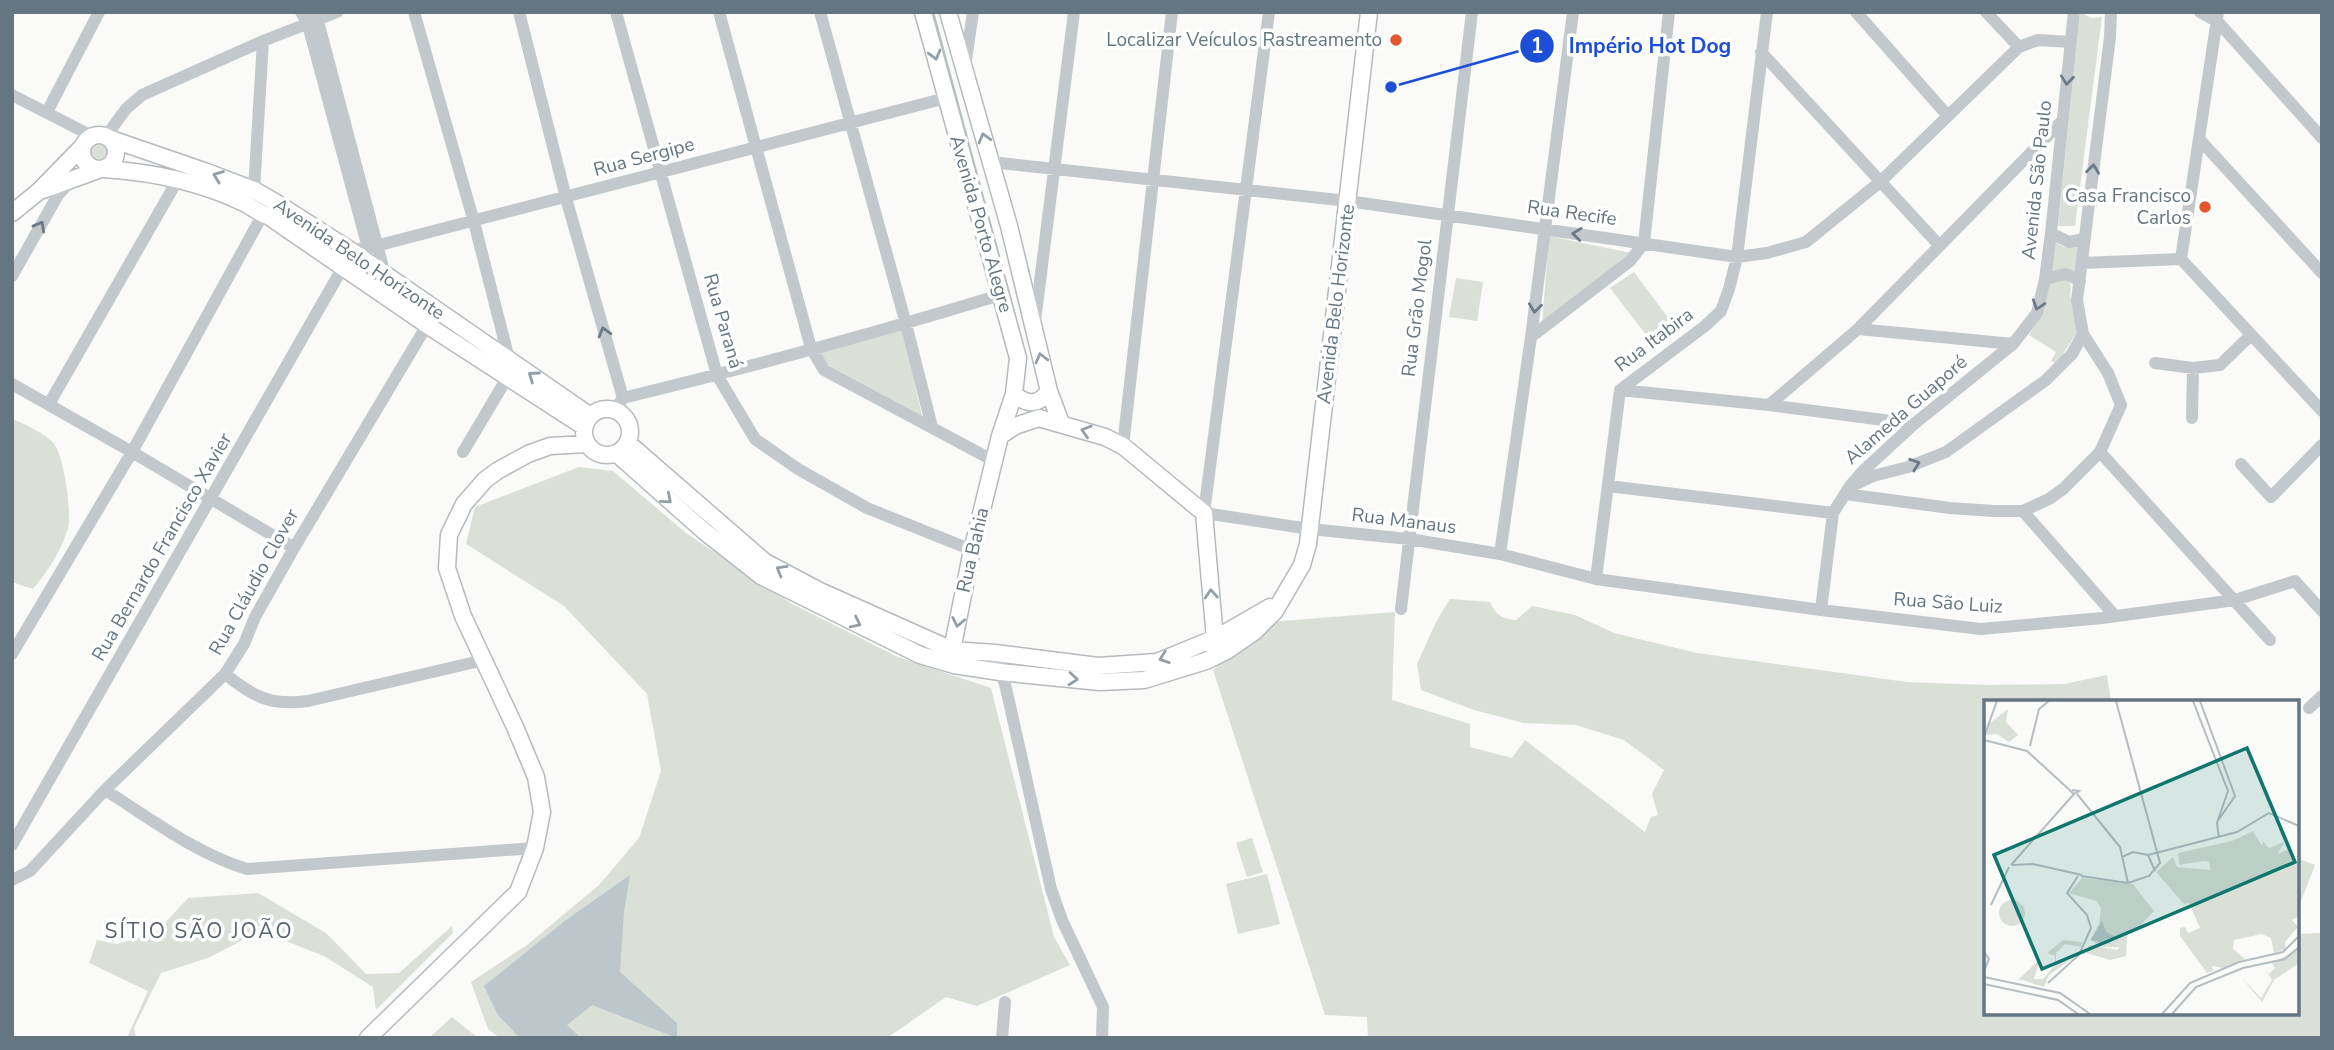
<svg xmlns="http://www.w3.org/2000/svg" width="2334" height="1050" font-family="'Nunito Sans',sans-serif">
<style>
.green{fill:#dadfd7}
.water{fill:#bbc7cb}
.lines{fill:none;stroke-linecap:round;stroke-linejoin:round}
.stream{stroke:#bbc7cb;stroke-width:2.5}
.major-casing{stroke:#b5babe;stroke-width:19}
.minor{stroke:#c3c8cc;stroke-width:12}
.major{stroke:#fff;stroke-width:16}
.oneway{stroke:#939fa8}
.oneway2{stroke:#6a7a87}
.poi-dot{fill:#e4572e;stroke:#fff;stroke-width:2.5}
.labels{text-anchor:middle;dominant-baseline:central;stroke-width:7;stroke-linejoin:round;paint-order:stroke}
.poi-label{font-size:19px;fill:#657683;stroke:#fff;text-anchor:end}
.street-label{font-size:19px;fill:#657683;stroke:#fff}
.neighbourhood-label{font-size:21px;letter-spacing:2px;fill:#57646e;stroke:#fff}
.inset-road{fill:none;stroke:#b5bdc2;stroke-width:2}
.view{fill:#0f766e;fill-opacity:0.15;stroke:#0f766e;stroke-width:3.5}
.inset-edge{fill:none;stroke:#657683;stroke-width:3.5}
.leader{fill:none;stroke:#1d4ed8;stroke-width:2.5}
.callout-dot{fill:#1d4ed8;stroke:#fff;stroke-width:2.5}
.mark-label{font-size:21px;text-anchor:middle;font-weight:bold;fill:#fff}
.callout-label{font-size:21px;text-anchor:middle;font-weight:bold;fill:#1d4ed8;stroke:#fff;stroke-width:7;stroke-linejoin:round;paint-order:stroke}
</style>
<rect width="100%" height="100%" fill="#fafaf8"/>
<path class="green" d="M2080 12 2092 18 2102 17 2075 226H2058Z
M87 153a13 13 0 1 1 26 0a13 13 0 1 1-26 0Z
M1549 236 1631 253 1542 325Z
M2052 240 2064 247 2080 243 2076 273H2049Z
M1634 272 1669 319 1647 336 1610 288Z
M1456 278 1483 282 1477 321 1449 317Z
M2061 278 2069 282 2071 287 2070 295 2078 331 2061 357 2055 363 2051 361 2056 352 2029 335 2036 323 2047 284Z
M902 328 922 416 826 364 818 351Z
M12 419C23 423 48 435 54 444 64 456 72 513 68 528 62 550 47 572 33 589L12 582Z
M579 467 613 471 686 533 792 604 898 657 991 688 1054 937 1070 965 977 1006 946 997 887 1038H500L488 1029 471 982 527 945 599 885 639 838 661 771 647 694 564 606 466 544 475 507Z
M1450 599 1490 602C1496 615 1502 619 1516 620L1532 606 1575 615 1614 633 1697 653 1907 682 1985 685 2064 684 2107 675 2111 702H1986V1013H2297V934L2322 933V1038H1368L1367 1017 1325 1015 1213 670 1269 622 1395 612 1392 700 1470 724V747L1512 758 1525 740 1645 832 1651 817 1658 815 1652 794 1664 770 1624 740 1576 725 1524 723 1474 710 1421 690 1417 664 1436 622Z
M1252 838 1263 872 1247 877 1236 843Z
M2297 858 2315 865 2299 906H2297Z
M1267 874 1280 924 1238 934 1226 884Z
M258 893 326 933 366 974 399 973 452 926 453 933 376 1010 373 987 324 956 260 931 208 958 161 973 134 1028 136 1038H127L148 991 89 963 97 940 117 944 156 933 188 898Z
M452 1017 478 1038H429Z"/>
<path class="water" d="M630 875 624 912 620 972 677 1023V1038L592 1005 567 1025 581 1038H520L498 1015 484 986 566 920Z"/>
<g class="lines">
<path class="stream" d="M933 12 1016 320"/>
<g class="major-casing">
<path id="major" d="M923 12 1018 358 1014 394 1000 436 971 555 952 650 953 659
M948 12 1009 226 1049 391 1061 423
M82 152a17 17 0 1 1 34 0a17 17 0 1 1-34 0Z
M111 139 207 172 254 190 275 202 350 250 589 415
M104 169C150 172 201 182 244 203 252 207 259 213 268 216L427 325 583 426
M43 190 98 170
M12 213 38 192 83 146
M1014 394C1027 405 1038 406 1049 391
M584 432a23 23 0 1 1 46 0a23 23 0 1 1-46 0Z
M1000 436 1015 426 1039 418 1105 437 1123 446 1204 513 1215 639 1212 646
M628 443 765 562 820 591 952 650 995 653 1098 666 1157 662 1218 637 1270 607
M616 453 705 532 761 576 920 655 954 665 1000 672 1100 682 1144 680 1206 661 1228 650 1254 632 1275 611 1302 565 1308 544 1369 12
M368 1038 518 892 535 848 542 812 536 777 515 727 463 616 447 568 449 535 464 504 485 480 497 471 528 454 550 446 586 444"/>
</g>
<path class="minor" d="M301 12 308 25 368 248
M314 12 318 21 385 275
M414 12 474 222 509 359
M519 12 566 198 623 398
M616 12 717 375 755 439 798 469 867 508 972 550
M719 12 811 348 824 370 994 461
M820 12 906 324 932 427
M1269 12 1204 513 1310 529 1409 539 1500 554 1596 579 1821 610 1981 629 2102 618 2235 600 2295 581 2322 611
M1856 12 1948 116
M1986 12 2019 47
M2200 12 2218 22 2322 138
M1761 52 1939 245
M965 67 973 12
M12 95 92 136
M47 112 99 12
M106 136 126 109 142 95 263 41 337 12
M2200 140 2322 273
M991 162 1348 201 1737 257 1767 253 1806 242 1880 182 2019 47 2038 40 2071 42
M254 190 263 41
M2051 233 2069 242 2084 239
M1644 243 1669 12
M350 250 368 248 946 98
M2181 259 2218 12
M2082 263 2181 259 2322 411
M12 276 58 195 71 181
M2045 279 2066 274 2080 281
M1035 321 1074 12
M1858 329 2013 344
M1531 337 1630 261 1644 243
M2155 363 2193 368 2220 365 2251 335
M12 384 132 452 294 548
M1620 390 1769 405 1914 424
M49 404 177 181
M1769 405 1858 329 2063 120
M615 409 623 398C750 367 876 333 1000 295
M2192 418 2193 368
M1123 446 1172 12
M463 452 507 378
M2100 452 2270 640
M2241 464 2271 497 2322 445
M1854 485 1873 476 1908 467 1946 452 2046 380 2072 354 2083 334
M1608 486 1833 513
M1845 494 1950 508 1994 511H2023L2049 499 2063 489 2100 452 2121 405 2108 373 2083 334 2077 300 2110 37 2111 12
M2023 511 2115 616
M1500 554 1531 337 1573 12
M1596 579 1620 390 1705 326 1721 311 1729 289 1737 257 1767 12
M1401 609 1472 12
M1821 610 1833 513 1850 486 1863 471 1914 424 2013 344 2037 313 2045 279 2051 233 2074 12
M995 653 1006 688 1051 889 1062 920 1103 1007 1102 1038
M12 654 132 452 263 214
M225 674C254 697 270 706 308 701L484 660
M2309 708 2322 696
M105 790C150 818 196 854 247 869L535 848
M12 845 343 267
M12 880 30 871 105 790 225 674 244 644 255 617 294 548 427 325
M1002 1038 1005 1002"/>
<use href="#major" class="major"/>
</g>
<defs><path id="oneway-chevron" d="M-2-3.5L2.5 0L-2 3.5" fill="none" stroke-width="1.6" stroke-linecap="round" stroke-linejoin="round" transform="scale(1.75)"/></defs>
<g class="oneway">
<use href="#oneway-chevron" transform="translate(935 55) rotate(75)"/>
<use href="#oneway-chevron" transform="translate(984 138) rotate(-106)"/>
<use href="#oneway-chevron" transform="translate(218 176) rotate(-159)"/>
<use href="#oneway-chevron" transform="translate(1041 358) rotate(-104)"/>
<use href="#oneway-chevron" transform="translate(533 376) rotate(-145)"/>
<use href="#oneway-chevron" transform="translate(1086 431) rotate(-163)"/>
<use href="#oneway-chevron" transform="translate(667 499) rotate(41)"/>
<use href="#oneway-chevron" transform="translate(781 570) rotate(-150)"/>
<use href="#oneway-chevron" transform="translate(1211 594) rotate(-95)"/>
<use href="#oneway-chevron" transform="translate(958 622) rotate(101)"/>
<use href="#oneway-chevron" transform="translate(856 623) rotate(26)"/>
<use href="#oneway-chevron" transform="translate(1164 658) rotate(161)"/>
<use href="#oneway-chevron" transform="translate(1073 679) rotate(5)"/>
</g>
<g class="oneway2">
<use href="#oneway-chevron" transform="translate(2067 80) rotate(96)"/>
<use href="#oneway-chevron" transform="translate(2093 169) rotate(-83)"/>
<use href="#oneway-chevron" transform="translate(40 226) rotate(-61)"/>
<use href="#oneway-chevron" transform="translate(1577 234) rotate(-173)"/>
<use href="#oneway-chevron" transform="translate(2038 305) rotate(108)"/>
<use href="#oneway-chevron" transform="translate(1535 308) rotate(97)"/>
<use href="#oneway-chevron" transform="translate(604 332) rotate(-106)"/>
<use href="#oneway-chevron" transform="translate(1915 464) rotate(-20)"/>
</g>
<g class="poi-dot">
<circle cx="1396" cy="40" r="7"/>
<circle cx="2205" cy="207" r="7"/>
</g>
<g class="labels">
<g class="poi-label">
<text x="1382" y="40">Localizar Veículos Rastreamento</text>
<text x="2191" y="196">Casa Francisco<tspan x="2191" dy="22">Carlos</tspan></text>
</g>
<g class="street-label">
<text transform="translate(644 157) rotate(-15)">Rua Sergipe</text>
<text transform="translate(2037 180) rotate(-84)">Avenida São Paulo</text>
<text transform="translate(1572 213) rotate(8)">Rua Recife</text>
<text transform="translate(981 224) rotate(74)">Avenida Porto Alegre</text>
<text transform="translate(359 259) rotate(34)">Avenida Belo Horizonte</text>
<text transform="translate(1336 304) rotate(-83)">Avenida Belo Horizonte</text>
<text transform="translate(1417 308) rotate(-83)">Rua Grão Mogol</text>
<text transform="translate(723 321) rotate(74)">Rua Paraná</text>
<text transform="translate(1654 340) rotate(-37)">Rua Itabira</text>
<text transform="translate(1906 410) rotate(-41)">Alameda Guaporé</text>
<text transform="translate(1404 521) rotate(7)">Rua Manaus</text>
<text transform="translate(162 547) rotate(-60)">Rua Bernardo Francisco Xavier</text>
<text transform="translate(973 550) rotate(-77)">Rua Bahia</text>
<text transform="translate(254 582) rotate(-61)">Rua Cláudio Clover</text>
<text transform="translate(1948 603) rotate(4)">Rua São Luiz</text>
</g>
<g class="neighbourhood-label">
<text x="199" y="931">SÍTIO SÃO JOÃO</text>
</g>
</g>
<g transform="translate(1984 700)">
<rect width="315" height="315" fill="#fafaf8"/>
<path d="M24 9 22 22 34 35 25 42 13 34 2 35 5 24ZM269 131 278 146 279 141 285 148 300 142 294 154 305 149 315 168V216L308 220 314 227 301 242 302 249 290 253 287 238 278 234 250 240 249 249 261 259 238 268 228 266 229 271 223 273 196 236V228L201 227 204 233 216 228 205 203 200 204 172 172 189 157 193 167 226 170 225 162 220 161 195 165 194 153 248 141ZM98 178 149 184 170 211 149 233 143 234 142 256 126 260 102 253 105 245 133 250 136 247H120L106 240 115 224 117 208 112 201 85 193ZM15 213a13 13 0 1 1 26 0a13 13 0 1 1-26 0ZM79 240 98 242 97 247 81 244 72 253V262L86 260 65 275 60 287 35 279 56 259 50 279H59L71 265V256L63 253ZM315 248V263L290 280 278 302 257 277 277 298 288 280 281 270 285 274 291 268 288 264Z" fill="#dadfd7"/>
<path d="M118 221 122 232 131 237 118 240 130 245 107 240Z" fill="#bbc7cb"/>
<path class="inset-road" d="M209 1 244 91 233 123 235 138M216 1 251 96 233 122M0 37 13 1M0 40 43 51 90 94 95 91 88 90M46 46 55 9 65 1M93 94 136 147 144 183M164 155 253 132 285 113 315 126M138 157 149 152 164 155 171 171M27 165 90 94M28 165 49 164 98 175M97 176 144 183 165 176 176 163 132 1M7 205 25 167M0 252 5 259 0 271M0 277 76 293 106 314M64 283 95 255 107 228 103 215 83 193 94 176M0 284 74 300 94 314M178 314 206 283 255 262 299 252 315 236M188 314 212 287 259 268 301 259 315 247"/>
<path class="view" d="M263 48 311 162 58 269 10 155Z"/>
<rect width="315" height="315" class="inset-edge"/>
</g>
<path class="leader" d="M1391 87L1537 46"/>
<g class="callout-dot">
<circle cx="1391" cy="87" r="7"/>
<circle cx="1537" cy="46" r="18"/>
</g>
<g class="mark-label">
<text x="1537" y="53">1</text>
</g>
<g class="callout-label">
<text x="1650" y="53">Império Hot Dog</text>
</g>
<rect width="2334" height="1050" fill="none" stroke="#657683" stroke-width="28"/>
</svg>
